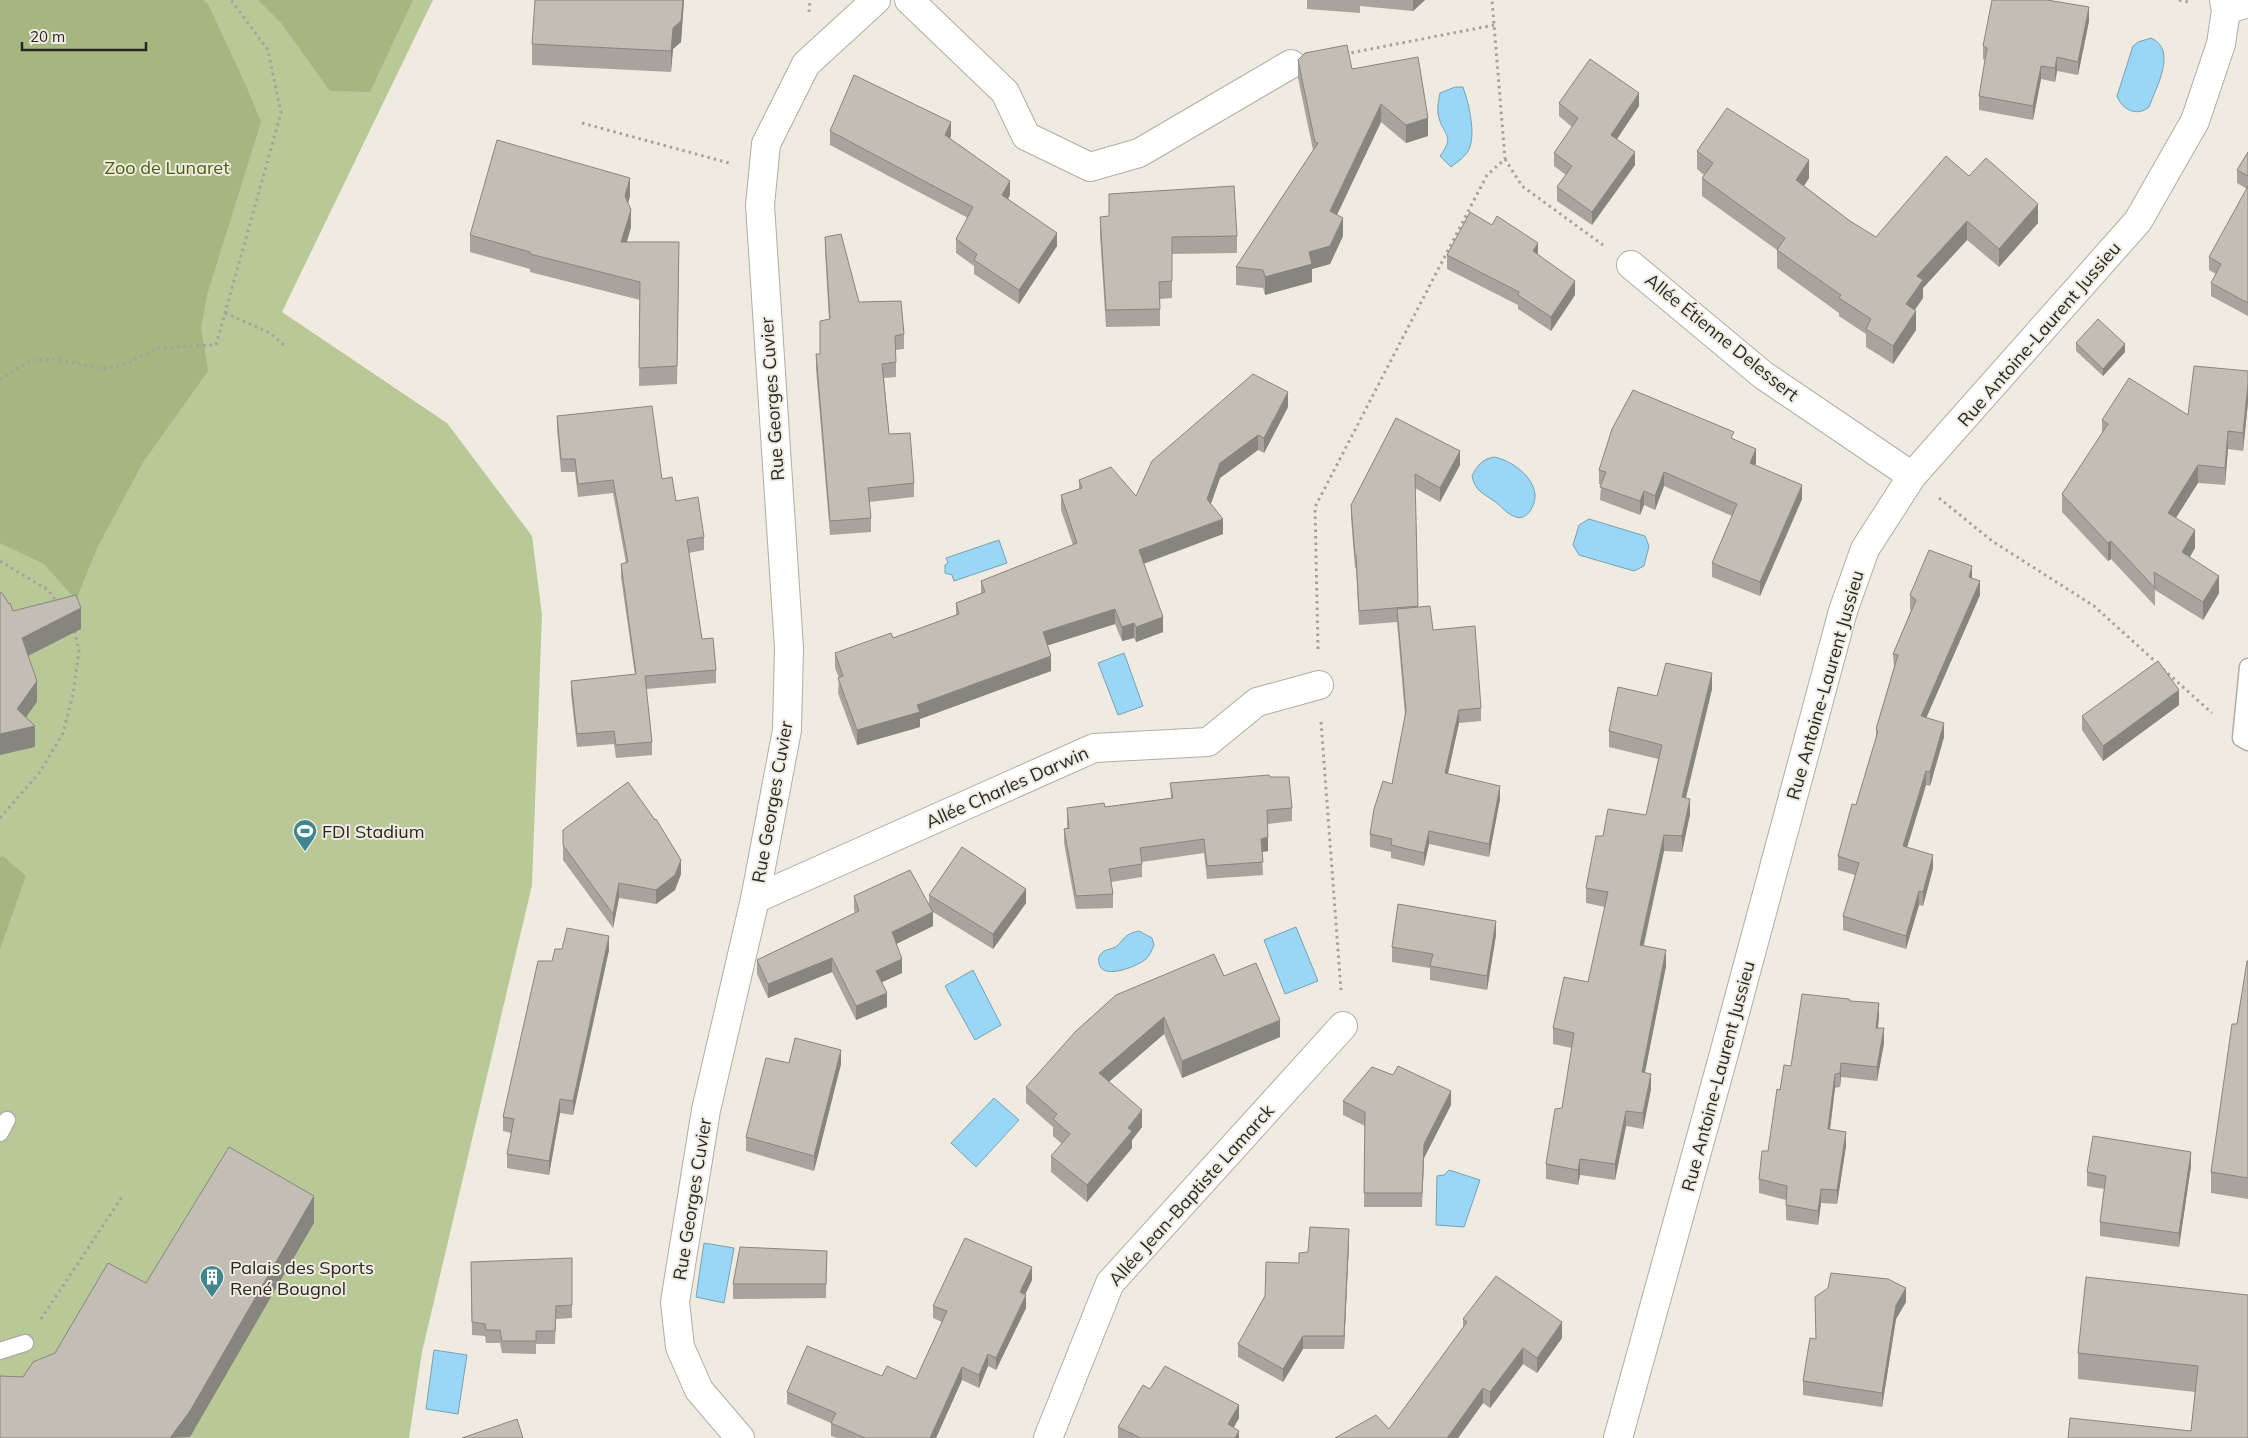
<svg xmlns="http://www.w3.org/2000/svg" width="2248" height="1438" font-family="Mulish,sans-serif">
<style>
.green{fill:#b8c997}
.forest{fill:#a5b681}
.water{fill:#9ad6f5;stroke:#78a1b6}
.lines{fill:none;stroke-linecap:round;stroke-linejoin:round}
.service-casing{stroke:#b1ada3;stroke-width:19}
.minor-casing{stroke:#b1ada3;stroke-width:30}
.path{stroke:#a6a29b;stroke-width:3;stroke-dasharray:2.5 4;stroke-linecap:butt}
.service{stroke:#fff;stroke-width:16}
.minor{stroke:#fff;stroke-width:28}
.wall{fill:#a8a39c}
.shaded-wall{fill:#88857f}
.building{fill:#c3beb5;stroke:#88857f}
.labels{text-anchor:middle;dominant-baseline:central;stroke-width:4;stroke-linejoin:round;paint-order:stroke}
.park-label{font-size:18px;fill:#4b5e0b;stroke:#f0ebe1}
.street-label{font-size:18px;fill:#282623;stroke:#f0ebe1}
.poi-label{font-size:18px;fill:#282623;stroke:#f0ebe1;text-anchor:start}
</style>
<rect width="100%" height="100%" fill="#f0ebe1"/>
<path class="green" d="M0 0H433L282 312 447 423 532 536 542 615 532 885 422 1352 409 1438H0Z"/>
<path class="forest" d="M0 0H203L208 4 247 88 261 122 207 295 201 328 208 371 144 461 97 548 76 600 44 564 0 543Z
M258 0H413L370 92 330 91 281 23Z
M3 856 26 876 0 949V857Z"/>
<path class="water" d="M2151 38C2178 50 2156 87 2149 107 2137 117 2122 110 2117 96L2133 46 2138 42Z
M1455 87H1463C1469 103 1478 141 1466 154 1462 159 1456 163 1451 167L1440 156C1457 134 1441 135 1438 113 1437 106 1439 99 1440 93Z
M1494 457C1511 460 1533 476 1535 494 1536 505 1527 521 1516 517 1506 514 1502 506 1494 501 1483 493 1475 491 1472 476 1477 466 1482 459 1494 457Z
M1589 519 1645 536 1649 546 1644 566 1634 571 1579 555 1573 545 1579 525Z
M999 540 1007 563 954 581 952 575 945 573V565L948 563 946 558Z
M1124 653 1143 706 1118 715 1098 663Z
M1296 927 1318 981 1285 994 1264 940Z
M1139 931 1152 938 1154 945C1152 950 1150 955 1146 959 1138 966 1106 979 1100 966 1098 962 1098 958 1100 955 1105 948 1112 950 1117 946 1126 937 1125 934 1139 931Z
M973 970 1001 1025 975 1040 945 986Z
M994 1098 1019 1120 976 1167 951 1143Z
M1449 1170 1480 1180 1464 1227 1436 1225 1437 1176 1444 1175Z
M704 1243 734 1248 724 1303 696 1297Z
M434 1350 467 1355 458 1414 426 1409Z"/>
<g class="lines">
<g class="service-casing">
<path id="service" d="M2248 667 2241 738 2248 742
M0 1133 7 1120
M0 1351 25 1343"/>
</g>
<g class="minor-casing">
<path id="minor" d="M909 0 1005 92 1026 136 1090 167 1139 153 1291 64
M2226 10 2248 3
M1631 265 1763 375 1912 476
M755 899 1094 748 1208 742 1257 702 1319 685
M740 1438 699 1390 680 1347 675 1302 706 1110 755 899 787 730 789 648 760 205 766 144 806 64 876 0
M1048 1438 1110 1283 1343 1026
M1618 1438 1722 1061 1843 611 1865 549 1912 476 2138 221 2195 121 2221 44 2226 10 2224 0"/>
</g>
<path class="path" d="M2179 0 2188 2
M809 12 810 0
M1345 54 1494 25
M582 123 729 163
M1505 159 1522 186 1603 245
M225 313 270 333 285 346
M0 380 32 360 56 359 104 369 127 364 157 348 216 345 281 113 268 50 231 0
M1939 498 1992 541 2094 606 2158 664
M0 561 48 590 57 602
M1318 649 1315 507 1487 175 1505 159 1492 0
M2163 669 2212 713
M1321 722 1341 990
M0 818 40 772 63 733 73 694 79 651 74 628
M41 1319 122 1197"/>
<use href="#service" class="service"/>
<use href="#minor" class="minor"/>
</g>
<path class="wall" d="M684 0 681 42 673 49 671 72 532 65V44Z
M1307 0H1425L1413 11 1360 6V13L1307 9Z
M2089 21 2078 75 2057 71 2055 82 2041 79 2033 120 1979 110V96L1985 60 1983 59V46Z
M1298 60 1352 69 1428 136 1406 143 1381 122 1337 215 1343 236 1330 264 1312 269V282L1265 295 1263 288 1236 285V267L1313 150 1298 78Z
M1559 103 1639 106 1617 139 1635 165 1592 225 1557 201V187L1566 175 1554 166V153L1572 127 1559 116Z
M830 131 951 136 950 138 1010 195 1008 199 1057 246 1019 304 974 274V266L956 253V239L968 218 830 145Z
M1697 151 1809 178 1804 186 1850 221 1876 237 1969 176 2038 223 1999 267 1967 240 1923 288V298L1915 310 1916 330 1893 364 1866 347V334L1839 316V313L1777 268V250L1702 196V178L1704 175 1697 169Z
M2248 152V316L2211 296V283L2216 274 2209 270V257L2247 189 2237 183V170Z
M630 196 628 203 631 227 627 242 679 259 677 384 639 386 640 300 530 272V269L470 252V235Z
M1100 217 1237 236V253L1172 254V298L1160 299V326L1106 327 1100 235Z
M825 237 859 302 904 334V349L896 350V377L884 378 889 434 914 483V497L869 502 871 518V532L830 535 816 369V354H820L829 320 825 251Z
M1447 255H1538L1575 295 1551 331 1518 309V305L1447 269Z
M2076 343 2125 352 2103 376 2076 351Z
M2248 371V402L2243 451 2228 449 2225 485 2198 483 2176 518 2195 548 2190 557 2219 593 2203 620 2155 590V606L2111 559 2108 561 2062 512V494L2102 433V420L2188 415Z
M1288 407 1264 453 1258 450 1220 478 1211 504 1223 534 1144 564 1163 632 1136 642 1134 638 1122 641 1115 624 1048 645 1051 671 920 719V727L857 745 838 693 839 678 835 668V653L893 638 956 615V603L981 593V581L1073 545 1061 510V495L1079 489V480L1136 496Z
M557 416 662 479 676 501 704 537V550L689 553 702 639 716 670V683L646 689 652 742V755L616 758 614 744 577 747 571 694V681L635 675 621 577V564L626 563 613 493 578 497 575 472H561L557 429Z
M1396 418 1460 465 1440 502 1415 488 1418 607 1433 630 1481 708V721L1459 723 1448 774 1500 799 1489 857 1429 844 1424 866 1391 858V852L1370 847V834L1392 784 1405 715 1397 622 1359 625 1356 568H1355L1351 518V505Z
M1734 439 1756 463 1755 465 1802 499 1760 596 1712 577V563L1732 516 1664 486 1655 510 1644 505 1640 515 1600 500 1601 485 1599 484V470Z
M1972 578 1980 595 1926 718 1944 737 1930 786 1926 785 1907 848 1933 868 1923 906 1919 905 1906 949 1843 930V916L1855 875 1838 870V856L1856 805 1876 740V729L1894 667 1893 654 1911 610 1910 609V595Z
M1712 689 1686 798 1690 814 1682 852 1664 851 1644 945 1666 966 1645 1072 1651 1089 1643 1129 1626 1126 1615 1180 1580 1175 1578 1185 1546 1179V1164L1562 1108 1572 1048 1553 1044V1028L1588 982 1605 907 1586 903V888L1603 836 1646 815 1658 759 1609 747V731L1657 696Z
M2179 705 2103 761 2082 730V716Z
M1270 777 1292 808V821L1268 824V851L1262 852 1263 875 1207 879 1204 853 1142 862V877L1111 882 1113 894V908L1076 909 1064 843V829L1067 828V808L1105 807 1171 798 1170 783Z
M563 830 681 874 675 890 656 904 619 898 613 928 563 860Z
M929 895 1026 903 993 949 933 912V926L896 944 902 973 882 982 887 1007 856 1020 832 972 768 998 757 974V960L855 913 854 910V896L929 904Z
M1496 935 1487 990 1430 980V968L1392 962V947Z
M609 950 573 1115 560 1113 549 1175 507 1168V1154L511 1133 503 1131V1117L552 961Z
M2248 961V1199L2211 1193V1172Z
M1224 976 1280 1037 1182 1078 1164 1034 1109 1082 1142 1127 1132 1140V1148L1087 1202 1051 1172V1156L1062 1144 1053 1136V1127L1026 1103V1087Z
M1850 1001 1879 1017 1878 1028 1884 1043 1877 1081 1841 1077 1840 1087 1835 1088 1830 1130 1846 1146 1837 1204 1821 1203 1818 1225 1786 1220V1200L1759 1193V1179L1768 1151 1780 1090 1791 1066Z
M789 1063 841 1064 814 1171 746 1151V1137Z
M1393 1075 1451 1105 1424 1158 1422 1207H1364L1365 1126 1343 1115V1101Z
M2191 1166 2179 1247 2100 1236V1222L2104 1189 2087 1186V1172Z
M1349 1242 1344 1349H1303L1283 1382 1238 1357V1344L1299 1263 1308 1252Z
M827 1251 826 1298 733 1299V1284Z
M572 1258V1318L556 1319 555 1344H536V1354L502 1353 500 1343H486L485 1336 472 1335 471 1262Z
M1032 1280 1025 1295 1026 1308 996 1370 988 1366 979 1388 962 1380 936 1438H837L831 1436V1423L787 1404V1392L882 1376 916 1379 942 1322 933 1318V1306Z
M2248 1295 2191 1431 2195 1392 2078 1379V1353Z
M1906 1302 1896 1319 1882 1407 1803 1395V1381Z
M1463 1319 1562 1338 1537 1373 1523 1364 1490 1408 1483 1403 1458 1438H1335L1389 1429 1463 1328Z
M1150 1389 1239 1418 1233 1428 1239 1438H1118V1427Z"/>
<path class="shaded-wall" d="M683 0H684L681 42 673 49 671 72V51L673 28Z
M1413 0H1425L1413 11Z
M2089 7V21L2078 75V62Z
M2057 57V71L2055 82V68Z
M2041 66V79L2033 120V106Z
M1639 93V106L1611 148V135Z
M1381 104V122L1330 229V211Z
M1428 118V136L1406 143V125Z
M951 122V136L945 148V135Z
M1635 152V165L1592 225V212Z
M1809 160V178L1796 198V180Z
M630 178V196L625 214V196Z
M1010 181V195L1002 209V195Z
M2038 204V223L1999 267V249Z
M631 210V227L621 260V242Z
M1343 218V236L1330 264 1312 269V282L1265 295V277L1309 252Z
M1967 221V240L1923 288V298L1906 322V304L1917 276Z
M1057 233V246L1019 304V290Z
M1538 243V257L1533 251Z
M1575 281V295L1551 331V317Z
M1916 311V330L1893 364V346Z
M2125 344V352L2103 376V369Z
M2248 384V402L2243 451V433Z
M1288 392V407L1264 453V438Z
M2228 431V449L2225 485V468Z
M1258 435V450L1220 478 1207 514V499L1220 463Z
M1756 449V463L1750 477V463Z
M1460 451V465L1440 502V488Z
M2198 465V483L2168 530V513Z
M1664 472V486L1655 510V496Z
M1802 485V499L1760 596V582Z
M1644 491V505L1640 515V501Z
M1223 519V534L1139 565V550Z
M2195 530V548L2182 570V552Z
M2111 541V559L2108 561V543Z
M1972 566V580L1969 577Z
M2219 576V593L2203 620V602Z
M1980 581V595L1921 730V716Z
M81 608V629L22 659V638Z
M1115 609V624L1043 647V632Z
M1163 617V632L1136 642V627Z
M1134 623V638L1122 641V627Z
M1051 656V671L920 719V727L857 745V730L917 705Z
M1712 673V689L1682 813V797Z
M37 681V702L17 730V709Z
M2179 690V705L2103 761V746Z
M1459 710V723L1445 786V773Z
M1944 723V737L1930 786V772Z
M35 726V747L0 755V734Z
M1926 771V785L1903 860V846Z
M1500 786V799L1489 857V844Z
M1690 799V814L1682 852V836Z
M1429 831V844L1424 866V853Z
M1664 835V851L1640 960V945Z
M1268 837V851L1261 852V839Z
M1933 855V868L1923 906V892Z
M681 860V874L675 890 656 904V890Z
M619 883V898L613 928V914Z
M1026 889V903L993 949V934Z
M1919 891V905L1906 949V936Z
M933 912V926L892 946V932Z
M1496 921V935L1487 990V976Z
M609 936V950L573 1115V1101Z
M1666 950V966L1642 1087V1072Z
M832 958V972L768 998V984Z
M902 959V973L876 985V971Z
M887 993V1007L856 1020V1006Z
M1879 1003V1017L1876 1042V1028Z
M1164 1017V1034L1099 1090V1073Z
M1280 1020V1037L1182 1078V1061Z
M1884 1028V1043L1877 1081V1067Z
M841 1050V1064L814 1171V1156Z
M1841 1063V1077L1840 1087V1073Z
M1651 1074V1089L1643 1129V1113Z
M1835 1074V1088L1828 1144V1129Z
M1451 1091V1105L1424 1158 1422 1207 1424 1144Z
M560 1099V1113L549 1175V1161Z
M1142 1110V1127L1132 1140V1148L1087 1202V1185Z
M1626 1111V1126L1615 1180V1164Z
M1846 1132V1146L1837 1204V1190Z
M2191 1152V1166L2179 1247V1233Z
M1580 1159V1175L1578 1185V1170Z
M1821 1189V1203L1818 1225V1211Z
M314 1196V1223L190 1437 170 1438Z
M1349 1229V1242L1344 1349V1336Z
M1032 1267V1280L1020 1305V1292Z
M1906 1288V1302L1896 1319 1882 1407V1393L1896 1305Z
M1026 1295V1308L996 1370V1358Z
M1562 1322V1338L1537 1373V1358Z
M1303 1336V1349L1283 1382V1369Z
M1523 1348V1364L1490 1408V1392Z
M988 1354V1366L979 1388V1375Z
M962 1367V1380L936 1438H930Z
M1483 1388V1403L1458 1438H1447Z
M1239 1405V1418L1228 1438V1424Z
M1239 1431V1438H1235Z"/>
<path class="building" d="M535 0H683L681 21 673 28 671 51 532 44Z
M1992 0H2047L2089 7 2078 62 2057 57 2055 68 2041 66 2033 106 1979 96 1987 48 1983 46Z
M1347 45 1352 69 1418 57 1428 118 1406 125 1381 104 1330 211 1343 218 1330 246 1309 252 1312 264 1265 277 1263 270 1236 267 1318 143 1315 142 1298 60 1305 53Z
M1590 59 1639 93 1611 135 1635 152 1592 212 1557 187 1572 166 1554 153 1578 118 1559 103Z
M854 75 951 122 945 135 1010 181 1002 195 1057 233 1019 290 974 260 977 254 956 239 973 207 830 131Z
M1727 108 1809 160 1796 180 1850 221 1876 237 1946 156 1969 176 1986 158 2038 204 1999 249 1967 221 1917 276 1923 280 1906 304 1916 311 1893 346 1866 329 1871 319 1839 298 1841 295 1777 250 1785 238 1702 178 1713 163 1697 151Z
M497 140 630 178 625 196 631 210 621 242H679L677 366 639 368 640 282 530 254V252L470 235Z
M2248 152V176L2237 170Z
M1234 186 1237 236 1172 237V281L1159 282 1160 309 1106 310 1100 217 1109 216V194Z
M2248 186V303L2211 283 2221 264 2209 257Z
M1470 212 1492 225 1497 216 1538 243 1533 251 1575 281 1551 317 1518 295 1519 292 1447 255Z
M841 234 859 302 901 301 904 334 895 336 896 362 882 364 889 434 910 433 914 483 868 488 871 518 830 521 816 354H820V321L830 319 825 237Z
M2098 319 2125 344 2103 369 2076 343Z
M2194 366 2248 371V384L2243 433 2228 431 2225 468 2198 465 2168 513 2195 530 2182 552 2219 576 2203 602 2154 572 2155 588 2111 541 2108 543 2062 494 2108 424 2102 420 2129 378 2188 415Z
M1253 374 1288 392 1264 438 1258 435 1220 463 1207 499 1223 519 1139 550 1163 617 1136 627 1134 623 1122 627 1115 609 1043 632 1051 656 917 705 920 712 857 730 838 678 843 676 835 653 891 633 893 638 959 614 956 603 985 592 981 581 1077 543 1061 495 1082 488 1079 480 1111 467 1136 496 1152 461Z
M1633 390 1734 432 1731 438 1756 449 1750 463 1802 485 1760 582 1712 563 1737 504 1664 472 1655 496 1644 491 1640 501 1600 487 1606 472 1599 470 1612 429Z
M652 406 662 479 672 477 676 501 698 497 704 537 687 540 702 639 713 638 716 670 645 676 652 742 616 745 614 731 577 734 571 681 636 674 621 564 628 562 613 480 578 484 575 459H561L557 416Z
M1396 418 1460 451 1440 488 1415 474 1418 606 1359 611 1356 555H1355L1351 505Z
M1929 550 1972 566 1969 577 1980 581 1921 716 1944 723 1930 772 1926 771 1903 846 1933 855 1923 892 1919 891 1906 936 1843 916 1859 863 1838 856 1852 804 1856 805 1878 731 1876 729 1898 655 1893 654 1916 600 1910 595Z
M0 592 2 593 9 604 10 603 13 611 76 595 81 608 22 638 37 681 17 709 35 726 0 734Z
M1430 606 1433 630 1475 626 1481 708 1459 710 1445 773 1500 786 1489 844 1429 831 1424 853 1391 845 1392 839 1370 834 1374 809 1383 781 1392 784 1406 711 1397 609Z
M2158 661 2179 690 2103 746 2082 716Z
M1666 663 1712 673 1682 797 1690 799 1682 836 1664 835 1640 945 1666 950 1642 1072 1651 1074 1643 1113 1626 1111 1615 1164 1580 1159 1578 1170 1546 1164 1555 1109 1562 1108 1574 1033 1553 1028 1564 977 1588 982 1608 892 1586 888 1596 836H1603L1608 809 1646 815 1662 745 1609 731 1618 687 1657 696Z
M1269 775 1270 777H1289L1292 808 1267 810 1268 837 1261 839 1263 862 1207 866 1204 839 1140 848 1142 864 1109 869 1113 894 1076 896 1064 829 1069 828 1067 808 1104 803 1105 807 1173 798 1170 783Z
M628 782 655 820 656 819 681 860 675 875 656 890 619 883 613 914 563 845V830Z
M962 847 1026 889 993 934 929 895Z
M910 870 933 912 892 932 902 959 876 971 887 993 856 1006 832 958 768 984 757 960 859 911 854 896Z
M1398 904 1496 921 1487 976 1430 966 1433 954 1392 947Z
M567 928 609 936 573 1101 560 1099 549 1161 507 1154 514 1119 503 1117 538 961H552L555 949H562Z
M1214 954 1224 976 1256 963 1280 1020 1182 1061 1164 1017 1099 1073 1142 1110 1128 1128 1132 1131 1087 1185 1051 1156 1070 1134 1053 1119 1057 1114 1026 1087 1076 1031 1116 995Z
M2247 961H2248V1178L2211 1172 2232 1024H2237Z
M1802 994 1849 999 1850 1001 1879 1003 1876 1028H1884L1877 1067 1841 1063 1840 1073 1835 1074 1828 1129 1846 1132 1837 1190 1821 1189 1818 1211 1786 1205 1787 1186 1759 1179 1762 1151H1768L1777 1089 1780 1090 1784 1065 1791 1066Z
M795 1038 841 1050 814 1156 746 1137 766 1058 789 1063Z
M1398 1066 1451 1091 1424 1144 1422 1193H1364L1365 1112 1343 1101 1372 1067 1393 1075Z
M2093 1136 2191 1152 2179 1233 2100 1222 2106 1176 2087 1172Z
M229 1147 314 1196 190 1411 170 1438H0V1376L23 1377 33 1362 55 1353 108 1263 146 1283Z
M1310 1227 1349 1229 1344 1336H1303L1283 1369 1238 1344 1265 1296 1266 1262 1299 1263V1253L1308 1252Z
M965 1238 1032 1267 1020 1292 1026 1295 996 1358 988 1354 979 1375 962 1367 930 1438H865L831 1423 836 1413 787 1392 807 1346 882 1376 887 1366 916 1379 947 1311 933 1306Z
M740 1247 827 1251 826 1284H733Z
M572 1258V1305L556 1306 555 1331H536V1341H502L500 1330H486L485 1324 472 1322 471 1262Z
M1831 1273 1888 1279 1906 1288 1896 1305 1882 1393 1803 1381 1810 1338 1816 1339 1815 1297 1828 1288Z
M1496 1276 1562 1322 1537 1358 1523 1348 1490 1392 1483 1388 1447 1438H1335L1376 1415 1389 1429 1467 1322 1463 1319Z
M2086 1277 2248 1295V1438H2068L2070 1418 2191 1431 2198 1366 2078 1353Z
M1165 1366 1239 1405 1228 1424 1239 1431 1235 1438H1141L1118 1427 1143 1385 1150 1389Z
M517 1419 523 1438H462Z"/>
<defs>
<g id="stadium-pin" transform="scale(1.25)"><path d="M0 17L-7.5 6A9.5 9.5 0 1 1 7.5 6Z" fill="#3f868e" stroke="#f0ebe1"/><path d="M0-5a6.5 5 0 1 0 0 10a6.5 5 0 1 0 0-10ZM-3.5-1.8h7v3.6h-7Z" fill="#fff"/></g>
<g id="building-pin" transform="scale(1.25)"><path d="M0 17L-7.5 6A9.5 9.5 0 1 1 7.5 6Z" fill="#3f868e" stroke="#f0ebe1"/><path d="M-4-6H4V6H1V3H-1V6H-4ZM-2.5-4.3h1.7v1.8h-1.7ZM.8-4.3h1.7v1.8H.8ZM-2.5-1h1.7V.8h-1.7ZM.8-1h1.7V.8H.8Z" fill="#fff"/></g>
</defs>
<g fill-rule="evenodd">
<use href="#stadium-pin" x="305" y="831"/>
<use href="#building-pin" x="212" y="1277"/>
</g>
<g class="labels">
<g class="park-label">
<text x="167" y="167">Zoo de Lunaret</text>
</g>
<g class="street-label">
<text transform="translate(2039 334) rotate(-49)">Rue Antoine-Laurent Jussieu</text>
<text transform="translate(1722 337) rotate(39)">Allée Étienne Delessert</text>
<text transform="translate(772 399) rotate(-94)">Rue Georges Cuvier</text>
<text transform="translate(1825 685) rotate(-74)">Rue Antoine-Laurent Jussieu</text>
<text transform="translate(1007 787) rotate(-24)">Allée Charles Darwin</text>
<text transform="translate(772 802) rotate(-80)">Rue Georges Cuvier</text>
<text transform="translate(1718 1076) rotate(-75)">Rue Antoine-Laurent Jussieu</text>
<text transform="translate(1191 1195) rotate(-48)">Allée Jean-Baptiste Lamarck</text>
<text transform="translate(692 1199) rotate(-81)">Rue Georges Cuvier</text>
</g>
<g class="poi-label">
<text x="322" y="831">FDI Stadium</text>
<text x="230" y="1267">Palais des Sports<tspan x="230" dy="21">René Bougnol</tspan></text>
</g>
</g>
<path d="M22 42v8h124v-8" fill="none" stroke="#282623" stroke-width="2.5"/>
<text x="30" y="42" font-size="15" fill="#282623" stroke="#f0ebe1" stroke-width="4" paint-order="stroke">20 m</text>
</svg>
